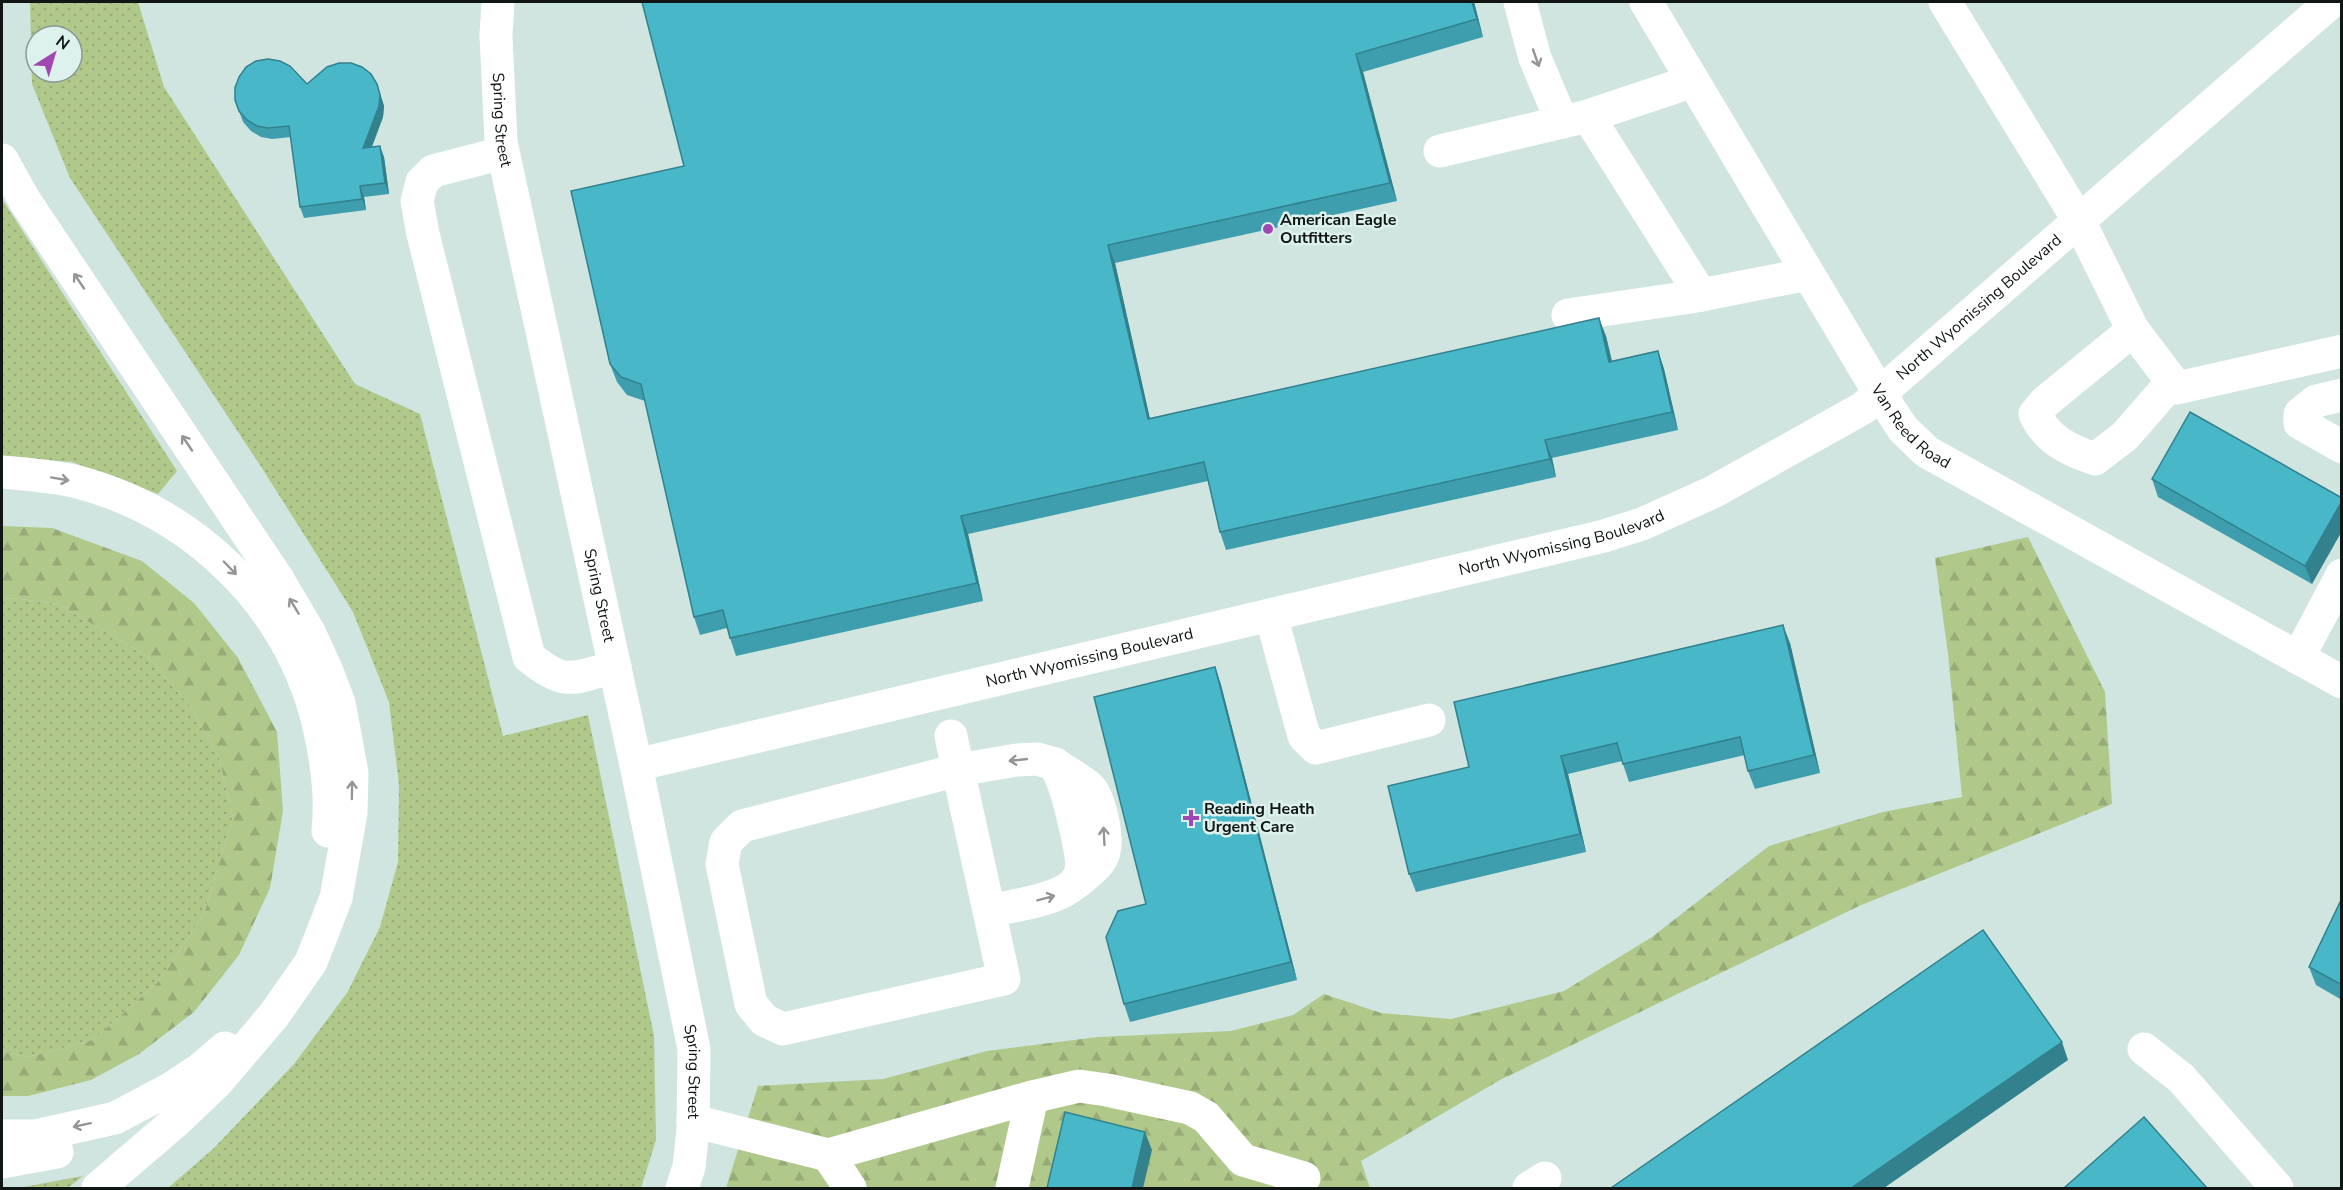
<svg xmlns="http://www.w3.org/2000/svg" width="2343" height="1190" font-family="'Nunito Sans',sans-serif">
  <defs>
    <pattern id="grass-dots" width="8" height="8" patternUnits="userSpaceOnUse" patternTransform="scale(1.5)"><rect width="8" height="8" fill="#b1c88b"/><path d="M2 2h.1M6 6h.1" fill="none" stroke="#97ab77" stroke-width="1.8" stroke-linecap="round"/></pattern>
    <pattern id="forest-firs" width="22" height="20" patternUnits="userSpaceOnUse" patternTransform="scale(1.5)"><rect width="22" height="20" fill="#b1c88b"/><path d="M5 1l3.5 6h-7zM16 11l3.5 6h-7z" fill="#97ab77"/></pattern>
  </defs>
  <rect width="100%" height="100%" fill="#d0e4e0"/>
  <g fill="url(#grass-dots)" fill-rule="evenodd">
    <path d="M 30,2 L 138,2 L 164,87 L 355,384 L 420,414 L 503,736 L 588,715 L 654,1036 L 656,1140 L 641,1188 L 168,1188 L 213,1149 L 294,1064 L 347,993 L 380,927 L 398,862 L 399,785 L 389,702 L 353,612 L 260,465 L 70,178 L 32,84 ZM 36,36 L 72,36 L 72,72 L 36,72 Z"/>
    <path d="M 2,199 L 177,471 L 158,494 L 72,462 L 2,457 Z"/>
    <path d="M 13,598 L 58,604 L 147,656 L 190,706 L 219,758 L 233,817 L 204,914 L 157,983 L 93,1040 L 28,1057 L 2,1051 L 2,599 Z"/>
    <path d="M 83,1176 L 68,1188 L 18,1188 Z"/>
  </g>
  <g fill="url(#forest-firs)">
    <path d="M 2,526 L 52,528 L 142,561 L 194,603 L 238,658 L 277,732 L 283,811 L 270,888 L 239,955 L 194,1012 L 139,1054 L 91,1080 L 28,1096 L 2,1096 L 2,1051 L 28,1057 L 93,1040 L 157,983 L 204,914 L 233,817 L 219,758 L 190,706 L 147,656 L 58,604 L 13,598 L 2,599 Z"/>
    <path d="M 2028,537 L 2105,692 L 2112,804 L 1859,906 L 1500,1080 L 1361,1161 L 1370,1188 L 726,1188 L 758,1086 L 883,1079 L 987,1051 L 1098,1037 L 1231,1031 L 1293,1015 L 1324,994 L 1381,1013 L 1451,1019 L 1564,991 L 1652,937 L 1769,846 L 1883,812 L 1962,797 L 1948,654 L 1935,558 Z"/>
  </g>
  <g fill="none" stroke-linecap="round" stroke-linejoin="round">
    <g stroke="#fff" stroke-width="33">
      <path id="s1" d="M 498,2 L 496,35 L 501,142 L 636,765 L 694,1049 L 693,1129 L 689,1167 L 682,1188"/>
      <path d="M 1520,2 L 1535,58 L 1562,122"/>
      <path id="s2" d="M 1646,2 L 1880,394 L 1903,429 L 1927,452 L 2342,682"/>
      <path d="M 1945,2 L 2079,221 L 2133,330 L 2177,388 L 2342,351"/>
      <path d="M 1588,116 L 1693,81"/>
      <path d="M 1440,151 L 1588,116 L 1701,295"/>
      <path d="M 503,153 L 433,171 L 422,182 L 417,201 L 423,234 L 529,657 C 566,687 572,678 615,667"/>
      <path d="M 1568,315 L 1691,297 L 1808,274"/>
      <path d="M 2133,330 L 2045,402 L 2035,414 C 2047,440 2069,450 2095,459 L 2125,436 L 2172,382"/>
      <path d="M 2342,395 L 2316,401 L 2300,414 L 2300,423 L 2342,447"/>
      <path d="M 1271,615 L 1304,736 L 1316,748 L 1429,720"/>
      <path d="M 2298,658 L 2342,575"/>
      <path d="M 951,736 L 958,770 L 1004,979 L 783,1029 L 764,1020 L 751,1004 L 722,864 L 726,842 L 742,826 L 958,770 L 1017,760 L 1037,759 L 1055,764 C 1067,787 1071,809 1077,834 C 1079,846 1083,858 1081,870 C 1077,900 1013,905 989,911"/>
      <path d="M 1055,764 C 1066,772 1080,779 1090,788 C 1100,799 1108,837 1104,852 C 1101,865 1085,875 1076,883"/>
      <path id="s3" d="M 636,765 L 1604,536 L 1642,524 L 1713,492 L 1863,408 L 2331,2"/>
      <path d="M 2144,1049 L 2181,1078 L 2277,1188"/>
      <path d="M 1032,1097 L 1079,1086 L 1107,1090 L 1190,1108 L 1206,1117 L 1243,1160 L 1304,1178"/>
      <path d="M 693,1121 L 828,1155 L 1032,1097 L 1012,1188"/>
      <path d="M 828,1155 L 850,1188"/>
      <path d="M 1529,1188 L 1545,1178"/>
    </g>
    <g stroke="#fff" stroke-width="33">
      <path d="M 2,160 L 25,201 L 277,578 L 310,634 L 326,669 L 339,703 L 346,740 L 352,773 L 351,813 L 336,898 L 311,962 L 274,1015 L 217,1082 L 175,1122 L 98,1188"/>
      <path d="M 2,472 C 26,474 50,476 74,481 C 192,511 286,601 317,718 C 326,755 332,794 328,831"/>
      <path d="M 2,1136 L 35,1136 L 115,1118 L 170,1089 L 199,1070 L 225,1048"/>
      <path d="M 2,1162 L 57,1152"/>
    </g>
  </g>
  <g fill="#3e9ead">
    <path d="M 642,2 L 1474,2 L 1483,37 L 1363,72 L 1397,201 L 1115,263 L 1150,419 L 1606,336 L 1612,361 L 1658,351 L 1664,369 L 1678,430 L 1552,458 L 1556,477 L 1226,550 L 1220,532 L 1208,481 L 968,534 L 983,601 L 736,656 L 730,638 L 727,628 L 700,635 L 694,617 L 645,401 L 627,395 L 617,382 L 610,364 L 684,166 Z"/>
    <path d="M 307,84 L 377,84 L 384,106 L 383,117 L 372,147 L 384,157 L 389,194 L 364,197 L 366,210 L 304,218 L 300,207 L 291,137 L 272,139 L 261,137 L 251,131 L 243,122 L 235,100 Z"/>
    <path d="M 2152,479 L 2342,498 L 2312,584 L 2158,497 Z"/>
    <path d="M 1790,643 L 1820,773 L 1755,789 L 1748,771 L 1745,755 L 1629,782 L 1622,761 L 1568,774 L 1586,852 L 1416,892 L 1409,874 L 1469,767 Z"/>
    <path d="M 1215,667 L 1221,685 L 1297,980 L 1130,1022 L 1124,1004 L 1146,904 Z"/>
    <path d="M 2342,898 L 2342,1000 L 2316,985 L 2309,967 Z"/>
  </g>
  <g fill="#32818d">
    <path d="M 1472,2 L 1474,2 L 1483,37 L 1477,19 Z"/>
    <path d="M 1356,54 L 1363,72 L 1397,201 L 1390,183 Z"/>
    <path d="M 377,84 L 384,106 L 383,117 L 367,159 L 363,148 Z"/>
    <path d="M 380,146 L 384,157 L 389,194 L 385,183 Z"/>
    <path d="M 360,186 L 364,197 L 366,210 L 362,199 Z"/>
    <path d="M 1108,245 L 1115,263 L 1154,437 L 1148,419 Z"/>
    <path d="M 1599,318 L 1606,336 L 1616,380 L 1609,362 Z"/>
    <path d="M 1658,351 L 1664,369 L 1678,430 L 1672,412 Z"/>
    <path d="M 1545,440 L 1552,458 L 1556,477 L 1550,459 Z"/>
    <path d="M 2342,501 L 2342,531 L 2312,584 L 2305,566 Z"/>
    <path d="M 961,516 L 968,534 L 983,601 L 977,583 Z"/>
    <path d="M 1783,625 L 1790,643 L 1820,773 L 1814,755 Z"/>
    <path d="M 1215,667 L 1221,685 L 1297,980 L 1291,962 Z"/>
    <path d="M 1561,756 L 1568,774 L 1586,852 L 1580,834 Z"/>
    <path d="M 2062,1042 L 2068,1060 L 1884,1188 L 1851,1188 Z"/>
    <path d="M 1145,1132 L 1152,1150 L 1143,1188 L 1132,1188 Z"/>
  </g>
  <g fill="#48b8c9" stroke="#32818d" stroke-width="1.5">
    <path d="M 642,2 L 1472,2 L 1477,19 L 1356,54 L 1390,183 L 1108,245 L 1148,419 L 1599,318 L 1609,362 L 1658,351 L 1672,412 L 1545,440 L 1550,459 L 1220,532 L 1204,462 L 961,516 L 977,583 L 730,638 L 723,610 L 694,617 L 641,384 L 621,377 L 610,364 L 571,191 L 684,166 Z"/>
    <path d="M 268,59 L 280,61 L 290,66 L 307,84 L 327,67 L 339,63 L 351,63 L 362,67 L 371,74 L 377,84 L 380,95 L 379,106 L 363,148 L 380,146 L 385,183 L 360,186 L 362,199 L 300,207 L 289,126 L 268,128 L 257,126 L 247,120 L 239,111 L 235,100 L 235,88 L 239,77 L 246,67 L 256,61 Z"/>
    <path d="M 2190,412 L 2342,498 L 2342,501 L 2305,566 L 2152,479 Z"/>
    <path d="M 1783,625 L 1814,755 L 1748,771 L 1740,737 L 1623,764 L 1617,743 L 1561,756 L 1580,834 L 1409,874 L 1388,786 L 1469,767 L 1454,702 Z"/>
    <path d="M 1215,667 L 1291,962 L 1124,1004 L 1106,937 L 1118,911 L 1146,904 L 1094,697 Z"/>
    <path d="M 2342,898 L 2342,985 L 2309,967 Z"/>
    <path d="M 1983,930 L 2062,1042 L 1851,1188 L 1611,1188 Z"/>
    <path d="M 1065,1112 L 1145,1132 L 1132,1188 L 1047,1188 Z"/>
    <path d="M 2144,1117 L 2207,1188 L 2064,1188 Z"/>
  </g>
  <defs><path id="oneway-shaft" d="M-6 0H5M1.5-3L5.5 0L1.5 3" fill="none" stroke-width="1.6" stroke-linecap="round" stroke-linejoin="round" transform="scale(1.5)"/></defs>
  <g stroke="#939695">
    <use href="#oneway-shaft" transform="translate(1536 58) rotate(71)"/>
    <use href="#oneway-shaft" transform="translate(79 281) rotate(-124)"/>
    <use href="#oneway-shaft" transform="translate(187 443) rotate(-124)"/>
    <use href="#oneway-shaft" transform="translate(60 479) rotate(10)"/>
    <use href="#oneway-shaft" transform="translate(230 568) rotate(46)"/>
    <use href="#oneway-shaft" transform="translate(294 606) rotate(-121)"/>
    <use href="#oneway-shaft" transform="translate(1018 760) rotate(174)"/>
    <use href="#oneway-shaft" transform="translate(352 790) rotate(-89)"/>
    <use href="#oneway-shaft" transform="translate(1104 836) rotate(-93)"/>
    <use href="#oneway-shaft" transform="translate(1046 898) rotate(-15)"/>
    <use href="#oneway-shaft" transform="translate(82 1125) rotate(168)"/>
  </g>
  <g fill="#a147b2" stroke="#ddf1ed" stroke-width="2">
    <circle cx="1268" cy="229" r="6"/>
    <path d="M1188 809h6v6h6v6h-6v6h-6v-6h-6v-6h6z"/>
  </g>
  <g text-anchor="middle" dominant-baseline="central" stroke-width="5" stroke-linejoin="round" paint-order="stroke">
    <g font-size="16" fill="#0f1614" stroke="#ddf1ed">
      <text stroke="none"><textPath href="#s1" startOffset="118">Spring Street</textPath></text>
      <text stroke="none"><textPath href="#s3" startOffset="1438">North Wyomissing Boulevard</textPath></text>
      <text stroke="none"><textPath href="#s2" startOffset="502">Van Reed Road</textPath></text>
      <text stroke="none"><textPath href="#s3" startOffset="952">North Wyomissing Boulevard</textPath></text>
      <text stroke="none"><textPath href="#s1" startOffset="604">Spring Street</textPath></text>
      <text stroke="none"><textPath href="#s3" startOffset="466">North Wyomissing Boulevard</textPath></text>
      <text stroke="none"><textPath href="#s1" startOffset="1090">Spring Street</textPath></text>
    </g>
    <g font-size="16" font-weight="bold" fill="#0f1614" stroke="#ddf1ed" text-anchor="start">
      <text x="1280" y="220">American Eagle<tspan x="1280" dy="18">Outfitters</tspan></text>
      <text x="1204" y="809">Reading Heath<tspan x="1204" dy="18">Urgent Care</tspan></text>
    </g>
  </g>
  <rect width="2343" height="1190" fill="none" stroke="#0f1614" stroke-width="6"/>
  <g transform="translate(54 54) rotate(37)"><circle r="28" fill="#ddf1ed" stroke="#8b9996" stroke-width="1.5"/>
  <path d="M0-4.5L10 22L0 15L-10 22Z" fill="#a147b2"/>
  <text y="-9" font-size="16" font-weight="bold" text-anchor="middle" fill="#0f1614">N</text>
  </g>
</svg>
